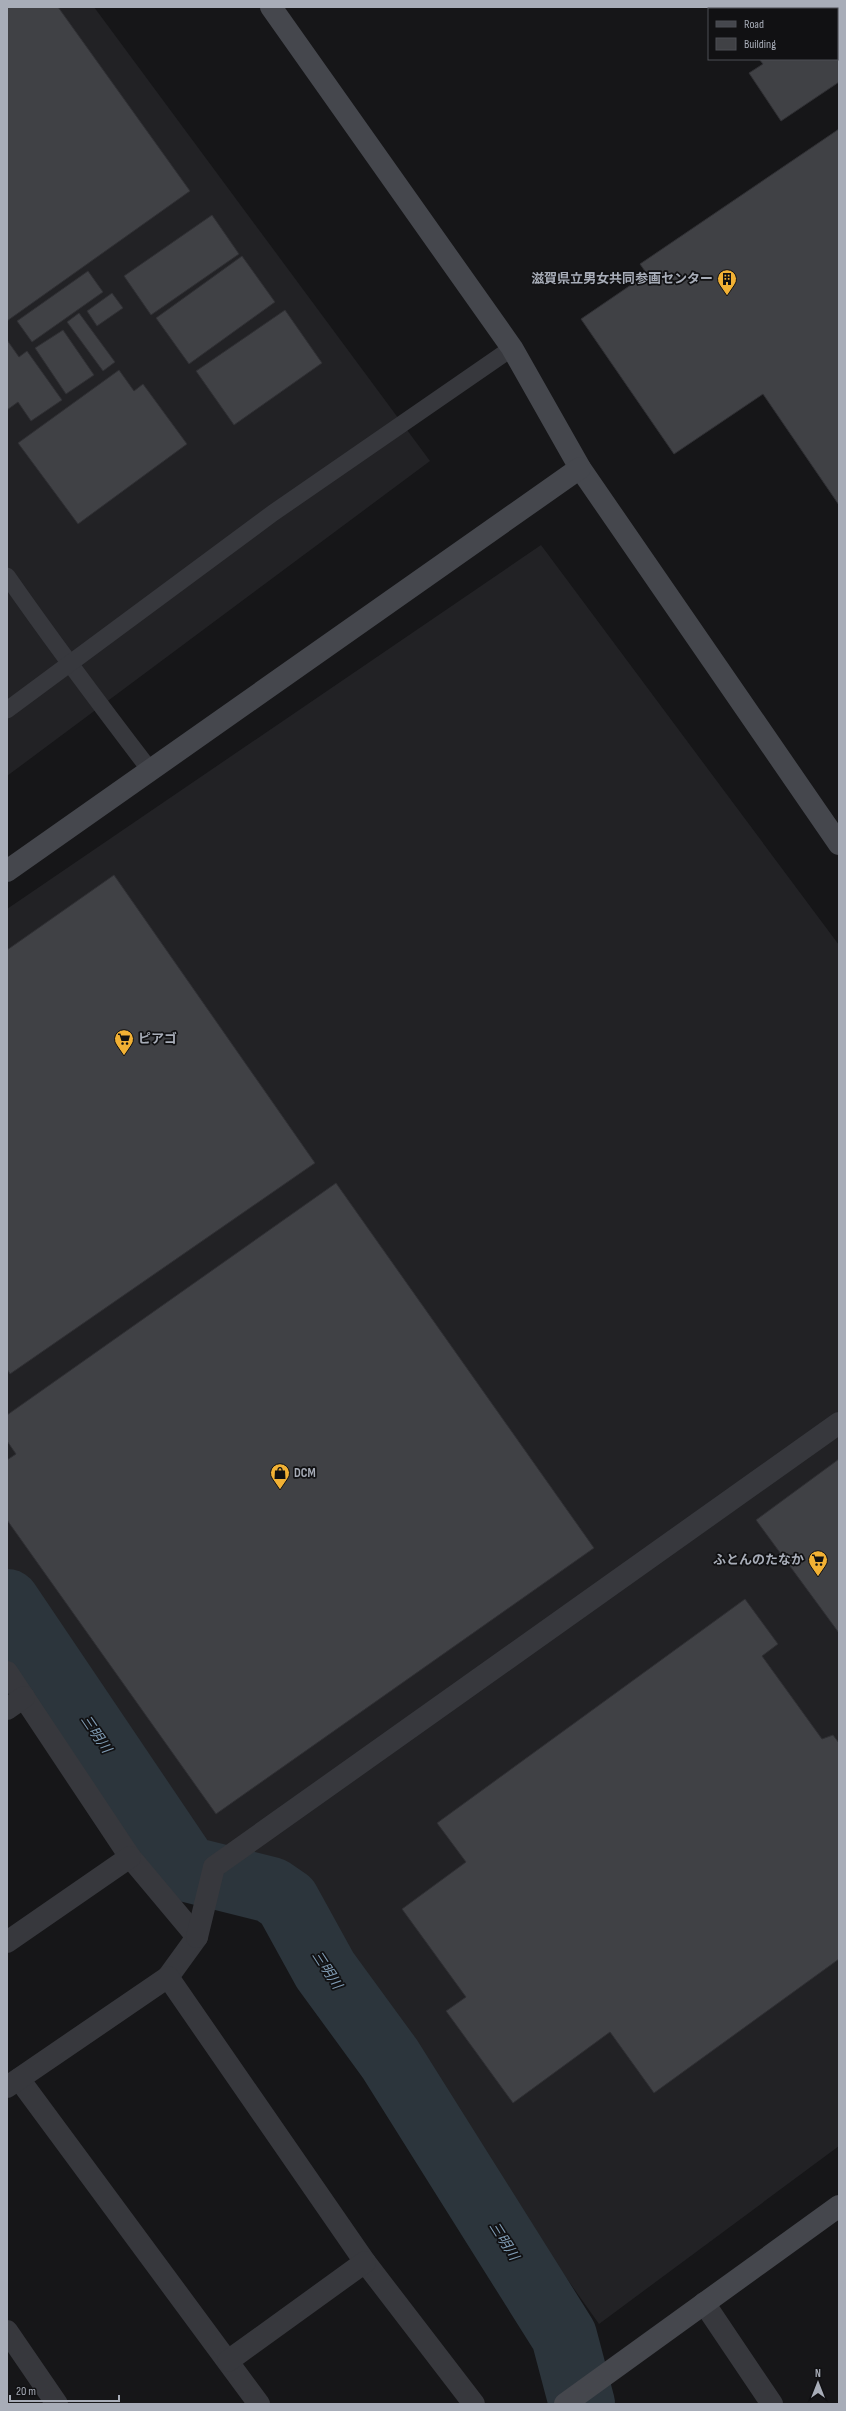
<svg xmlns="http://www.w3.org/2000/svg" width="846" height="2411" font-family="'Sofia Sans Condensed','Noto Sans JP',sans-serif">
  <rect width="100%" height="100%" fill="#161618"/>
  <g fill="#222225">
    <path d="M 7,7 L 94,7 L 430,461 L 7,776 Z"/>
    <path d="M 541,545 L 839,945 L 839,2146 L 599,2324 L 277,1870 L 182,1838 L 7,1582 L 7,909 Z"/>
  </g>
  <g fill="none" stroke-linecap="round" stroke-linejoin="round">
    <path stroke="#2c353c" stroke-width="66" d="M 7,1602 L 187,1869 L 271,1890 L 287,1901 L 325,1970 L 390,2059 L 564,2336 L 582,2404"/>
  </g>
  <g fill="#404145" stroke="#303034">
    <path d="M 7,7 L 58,7 L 190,191 L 7,321 Z"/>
    <path d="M 772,7 L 839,7 L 839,82 L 781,121 L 749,73 L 763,64 L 759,59 L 837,59 L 837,9 L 769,9 Z"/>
    <path d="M 839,129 L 839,505 L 763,394 L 674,454 L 581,319 L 647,274 L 640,264 Z"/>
    <path d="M 212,215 L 239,254 L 151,315 L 124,276 Z"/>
    <path d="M 242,256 L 275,302 L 189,364 L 156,318 Z"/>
    <path d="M 88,271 L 103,292 L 32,342 L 17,321 Z"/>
    <path d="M 112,293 L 123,308 L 97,326 L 87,311 Z"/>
    <path d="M 285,310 L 322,363 L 234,425 L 196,371 Z"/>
    <path d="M 79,313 L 115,362 L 103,371 L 67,322 Z"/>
    <path d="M 63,330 L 94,375 L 66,394 L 35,348 Z"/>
    <path d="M 7,340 L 19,357 L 27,351 L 62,400 L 31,421 L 18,402 L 7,410 Z"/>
    <path d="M 119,370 L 134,391 L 143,384 L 187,444 L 78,524 L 18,443 Z"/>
    <path d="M 114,875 L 315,1163 L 10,1374 L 7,1369 L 7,950 Z"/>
    <path d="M 336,1183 L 594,1548 L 216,1814 L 7,1520 L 7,1460 L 16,1454 L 7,1441 L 7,1415 Z"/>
    <path d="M 839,1459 L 839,1633 L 756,1520 Z"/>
    <path d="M 745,1599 L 778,1644 L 762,1656 L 822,1739 L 833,1735 L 839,1743 L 839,1959 L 654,2093 L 610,2032 L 513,2103 L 446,2011 L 466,1997 L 402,1909 L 466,1862 L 437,1823 Z"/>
  </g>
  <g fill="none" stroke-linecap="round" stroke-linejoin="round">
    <g stroke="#37383d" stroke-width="17">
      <path d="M 7,576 C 53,642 101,706 150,770"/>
      <path d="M 7,710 L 273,513 L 512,348"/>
    </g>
    <g stroke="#37383d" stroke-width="22">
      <path d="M 7,1672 L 130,1857 L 197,1937 L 168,1977"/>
      <path d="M 7,1709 L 24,1697"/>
      <path d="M 197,1937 L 214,1867 L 839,1423"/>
      <path d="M 7,1942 L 130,1857"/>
      <path d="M 19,2079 L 259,2404"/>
      <path d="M 7,2087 L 168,1977 L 365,2262 L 474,2404"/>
      <path d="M 704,2303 L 772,2404"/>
      <path d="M 7,2331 L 57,2404"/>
      <path d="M 228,2361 L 365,2262"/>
    </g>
    <g stroke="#45474d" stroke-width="22">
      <path d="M 271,7 L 512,348 L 580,468 L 839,844"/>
      <path d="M 7,871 L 580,468"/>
      <path d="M 565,2404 L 839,2206"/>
    </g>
  </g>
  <defs>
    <g id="building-pin" transform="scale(1)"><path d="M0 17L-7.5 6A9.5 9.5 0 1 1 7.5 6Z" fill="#f2b134" stroke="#111113"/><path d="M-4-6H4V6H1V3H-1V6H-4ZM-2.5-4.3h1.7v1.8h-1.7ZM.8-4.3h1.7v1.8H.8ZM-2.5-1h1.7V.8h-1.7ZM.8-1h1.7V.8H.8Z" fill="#111"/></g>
    <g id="supermarket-pin" transform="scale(1)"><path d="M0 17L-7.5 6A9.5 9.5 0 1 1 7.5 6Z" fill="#f2b134" stroke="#111113"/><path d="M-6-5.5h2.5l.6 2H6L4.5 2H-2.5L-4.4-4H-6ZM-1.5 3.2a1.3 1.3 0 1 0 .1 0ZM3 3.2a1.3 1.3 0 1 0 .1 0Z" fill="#111"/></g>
    <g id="shop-pin" transform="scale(1)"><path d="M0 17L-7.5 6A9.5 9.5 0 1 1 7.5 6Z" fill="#f2b134" stroke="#111113"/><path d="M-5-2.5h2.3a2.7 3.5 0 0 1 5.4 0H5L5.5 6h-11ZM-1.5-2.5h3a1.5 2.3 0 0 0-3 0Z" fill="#111"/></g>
  </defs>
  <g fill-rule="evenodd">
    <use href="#building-pin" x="727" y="279"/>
    <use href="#supermarket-pin" x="124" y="1039"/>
    <use href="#shop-pin" x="280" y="1473"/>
    <use href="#supermarket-pin" x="818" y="1560"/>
  </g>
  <g text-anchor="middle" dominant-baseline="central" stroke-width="3.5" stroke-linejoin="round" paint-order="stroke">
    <g font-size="13" font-weight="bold" fill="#a8adb8" stroke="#111113" text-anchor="end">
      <text x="713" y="279">滋賀県立男女共同参画センター</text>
      <text x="138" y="1039" text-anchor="start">ピアゴ</text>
      <text x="294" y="1473" text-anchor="start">DCM</text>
      <text x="804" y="1560">ふとんのたなか</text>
    </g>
    <g font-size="14" font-style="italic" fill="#7f9bb3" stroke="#111113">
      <text transform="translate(96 1734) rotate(56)">三明川</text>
      <text transform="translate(327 1970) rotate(57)">三明川</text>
      <text transform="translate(504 2241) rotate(58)">三明川</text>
    </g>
  </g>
  <rect width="846" height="2411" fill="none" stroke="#a8adb8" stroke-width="16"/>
  <rect x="708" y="8" width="130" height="52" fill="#111113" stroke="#4d4f55"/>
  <rect x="716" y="21" width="20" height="6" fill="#45474d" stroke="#4d4f55"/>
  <text x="744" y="28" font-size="12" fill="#a8adb8">Road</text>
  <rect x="716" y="38" width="20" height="12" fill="#404145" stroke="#4d4f55"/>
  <text x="744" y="48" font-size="12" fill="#a8adb8">Building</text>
  <g transform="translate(818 2383)" stroke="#111113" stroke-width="3" paint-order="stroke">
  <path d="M0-3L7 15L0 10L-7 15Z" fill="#a8adb8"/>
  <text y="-6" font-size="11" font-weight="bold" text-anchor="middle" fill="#a8adb8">N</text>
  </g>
  <path d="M10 2395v6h109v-6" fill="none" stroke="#a8adb8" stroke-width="2"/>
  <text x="16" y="2395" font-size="12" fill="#a8adb8" stroke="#111113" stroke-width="3" paint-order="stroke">20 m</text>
</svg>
